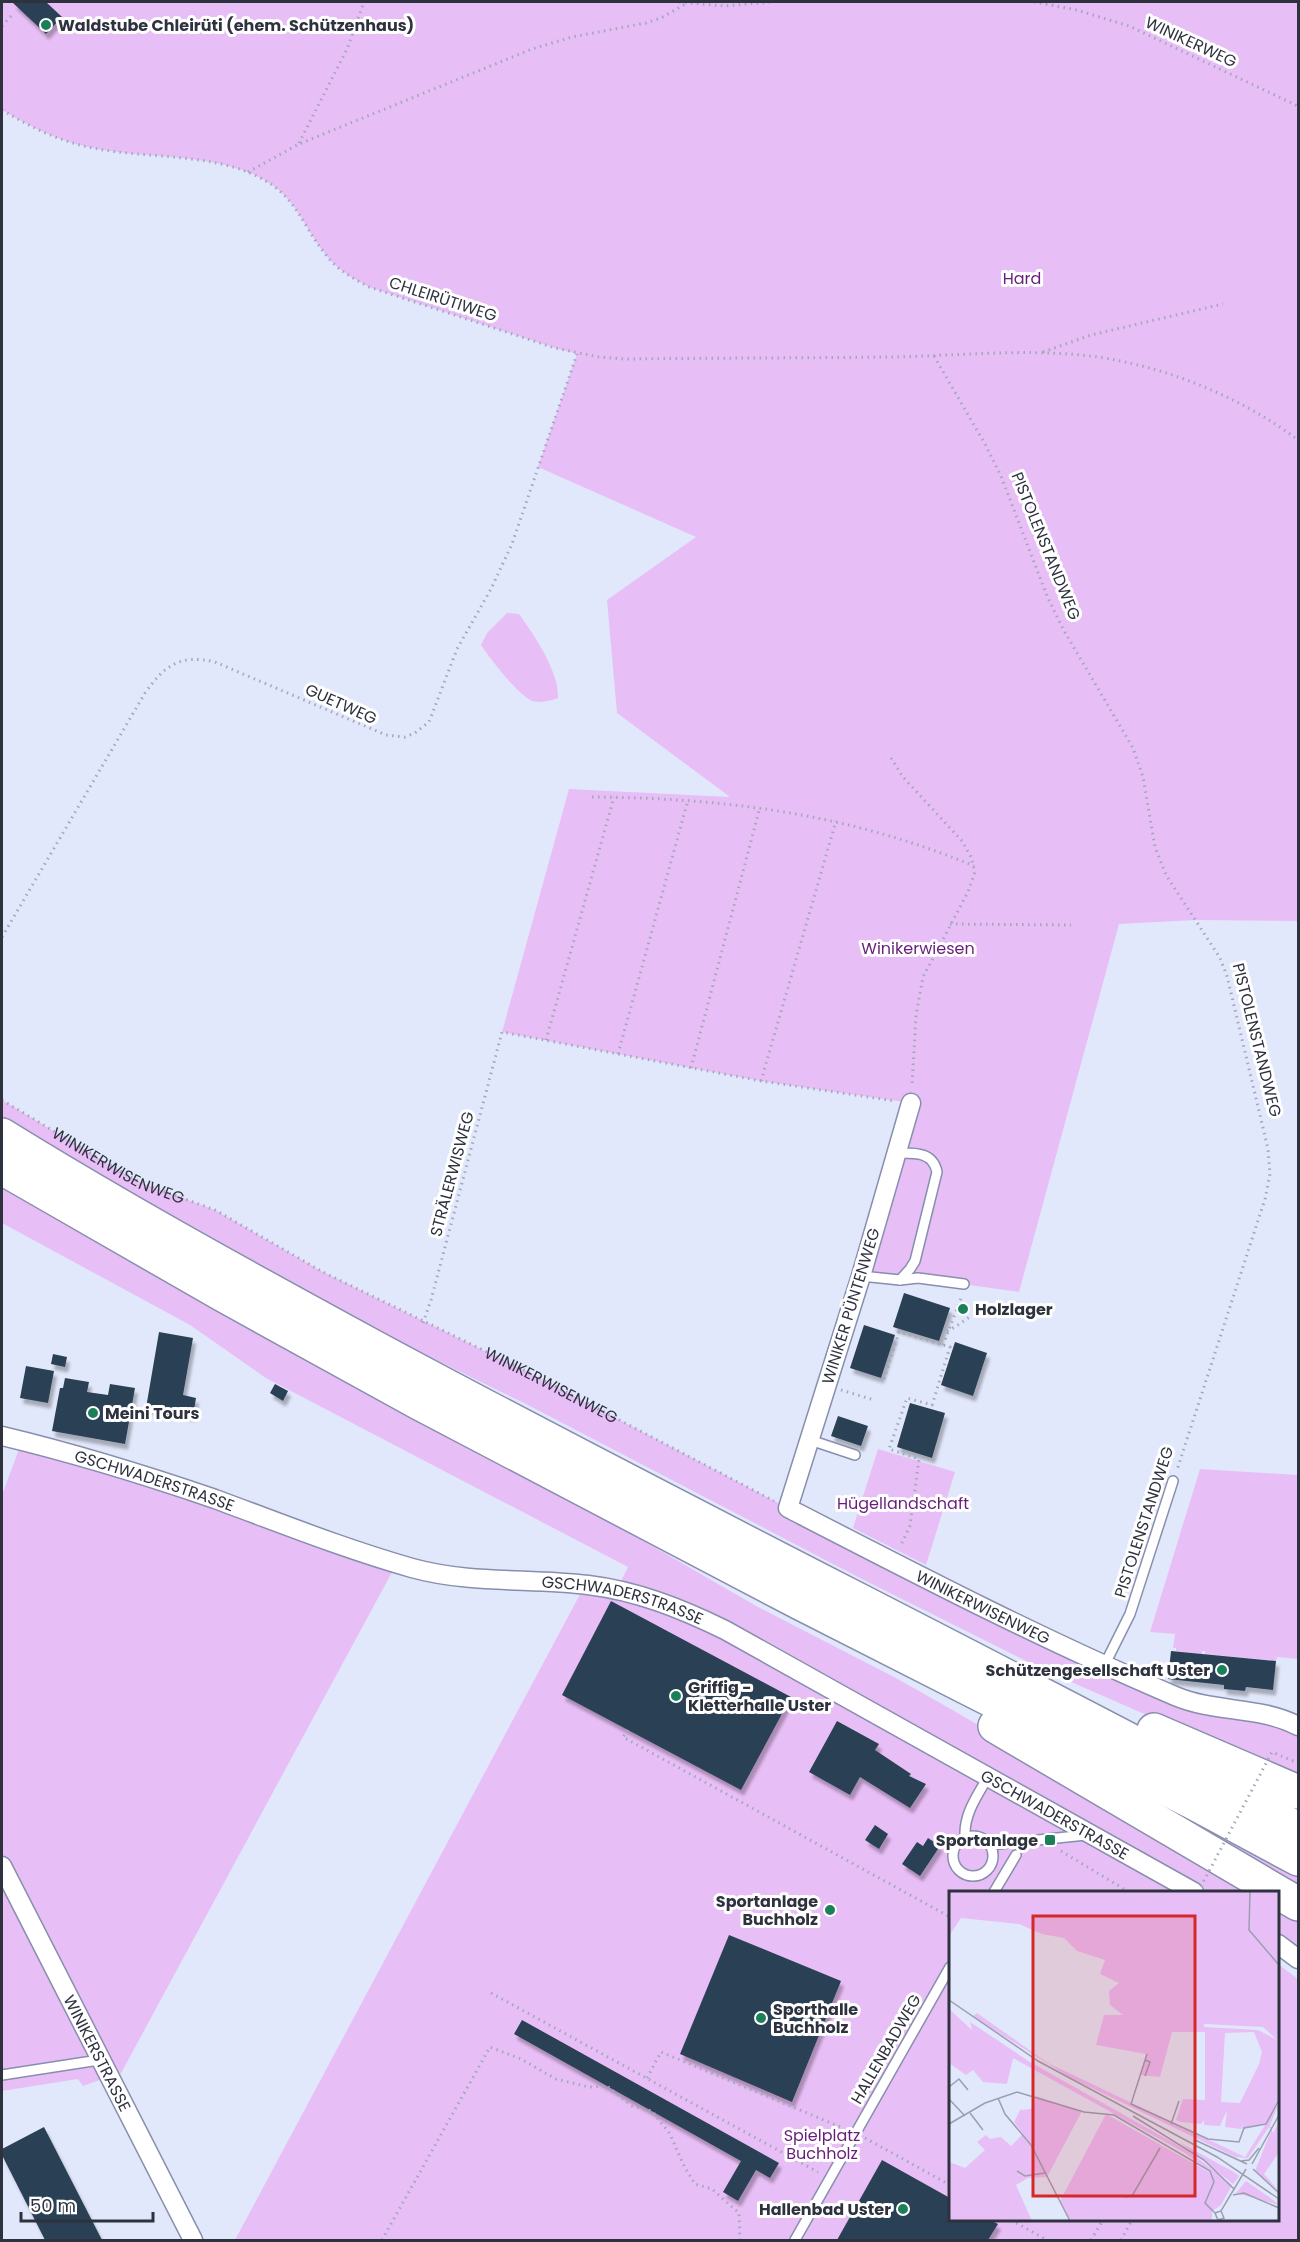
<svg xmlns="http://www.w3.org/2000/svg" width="1300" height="2242" font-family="Poppins,sans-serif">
  <defs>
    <filter id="shadow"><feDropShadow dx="3" dy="5.5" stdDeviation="1.5" flood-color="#0004"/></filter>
  </defs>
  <rect width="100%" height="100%" fill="#e2e8fb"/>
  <g fill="#e8bef6">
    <path d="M 2,2 L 1298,2 L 1298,921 L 1196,920 L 1119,924 L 1019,1292 L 918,1278 L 861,1276 L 911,1103 L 761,1081 L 502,1032 L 569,789 L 730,797 L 617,713 L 607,600 L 696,537 L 538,467 L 577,354 L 555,348 L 369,287 C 353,278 337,270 326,255 C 298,220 297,193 250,173 C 205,154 146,158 98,149 C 63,143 32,128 2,110 Z"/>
    <path d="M 507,613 L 519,614 C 535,636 559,672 558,698 C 550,701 538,704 530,700 C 515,691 491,660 481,645 L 487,633 Z"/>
    <path d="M 2,1100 L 125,1174 L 144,1184 L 215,1210 L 323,1272 L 522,1369 L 788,1508 L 1177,1697 L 1298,1726 L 1298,1781 L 1046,1671 L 860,1578 L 526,1404 L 308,1297 L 126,1193 L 2,1118 Z"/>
    <path d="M 2,1183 L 581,1505 L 758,1607 L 896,1678 L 956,1712 L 1263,1892 L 1210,1892 L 729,1623 L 682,1600 L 621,1581 L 628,1567 L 266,1378 L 190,1325 L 2,1223 Z"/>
    <path d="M 22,1441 L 397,1563 L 113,2088 L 108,2077 L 83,2086 L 78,2079 L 2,2091 L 2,1495 Z"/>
    <path d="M 878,1449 L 955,1472 L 926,1565 L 853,1528 Z"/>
    <path d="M 1200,1469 L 1298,1475 L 1298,1659 L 1277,1657 L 1276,1661 L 1205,1654 L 1205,1651 L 1202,1651 L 1202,1654 L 1176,1651 L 1176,1648 L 1173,1648 L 1175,1634 L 1150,1632 Z"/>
    <path d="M 585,1585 L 684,1618 L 1180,1892 L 950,1892 L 950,2220 L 1278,2220 L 1278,1964 L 1298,1979 L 1298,2240 L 235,2240 Z"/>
    <path d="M 1171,1812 L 1298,1876 L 1298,1894 Z"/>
    <path d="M 1278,1902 L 1298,1916 L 1298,1950 L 1278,1936 Z"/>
  </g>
  <g fill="#2c4055" filter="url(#shadow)">
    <path d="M 15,2 L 46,2 L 62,17 L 46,34 L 13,3 Z"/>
    <path d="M 904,1293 L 950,1308 L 939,1341 L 893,1327 Z"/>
    <path d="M 864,1325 L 895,1335 L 881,1378 L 850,1368 Z"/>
    <path d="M 159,1332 L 193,1338 L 183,1395 L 196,1398 L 193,1416 L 146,1408 Z"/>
    <path d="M 955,1342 L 987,1353 L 973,1396 L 941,1385 Z"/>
    <path d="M 53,1354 L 67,1357 L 65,1367 L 51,1364 Z"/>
    <path d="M 26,1366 L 54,1371 L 48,1403 L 20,1398 Z"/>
    <path d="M 65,1378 L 89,1382 L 87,1392 L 108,1395 L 110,1384 L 135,1388 L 125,1444 L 52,1431 L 60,1388 L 63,1388 Z"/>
    <path d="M 275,1384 L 288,1391 L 283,1401 L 270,1393 Z"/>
    <path d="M 910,1403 L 945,1413 L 932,1458 L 897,1447 Z"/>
    <path d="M 838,1416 L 868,1426 L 861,1446 L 831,1436 Z"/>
    <path d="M 611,1601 L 791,1697 L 741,1790 L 562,1695 Z"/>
    <path d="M 1171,1651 L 1276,1661 L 1273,1690 L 1246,1687 L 1245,1691 L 1224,1689 L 1224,1685 L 1168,1679 Z"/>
    <path d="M 837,1721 L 879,1744 L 875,1750 L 911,1774 L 909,1776 L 926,1784 L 910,1808 L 860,1777 L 850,1795 L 809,1772 Z"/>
    <path d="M 875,1825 L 888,1834 L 879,1849 L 865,1840 Z"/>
    <path d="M 928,1838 L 940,1846 L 920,1876 L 902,1864 L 917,1842 L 923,1846 Z"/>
    <path d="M 729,1935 L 841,1981 L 792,2102 L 680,2054 Z"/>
    <path d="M 522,2020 L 779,2163 L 770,2178 L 756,2170 L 738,2201 L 723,2192 L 741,2161 L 514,2034 Z"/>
    <path d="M 44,2127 L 102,2240 L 45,2240 L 2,2155 L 2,2149 Z"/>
    <path d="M 882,2160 L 950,2198 L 950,2220 L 990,2220 L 998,2224 L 988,2240 L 837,2240 Z"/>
  </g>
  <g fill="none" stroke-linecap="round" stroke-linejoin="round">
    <g stroke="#878fad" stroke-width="12">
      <g id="service">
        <path d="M 896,1153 C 913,1153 933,1151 937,1172 L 915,1261 L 910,1269 L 900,1280"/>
        <path d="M 861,1276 L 900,1280 L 918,1278 L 964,1284"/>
        <path d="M 810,1440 L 855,1455"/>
        <path d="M 1105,1664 L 1130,1614 L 1173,1481"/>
        <circle cx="973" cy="1856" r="20"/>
        <path d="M 965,1836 C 964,1814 977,1796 988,1777"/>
        <path d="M 990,1845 L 1086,1835"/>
        <path d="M 994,1892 L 1016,1855"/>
        <path d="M 2,2075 L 99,2060"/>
        <path d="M 795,2240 L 950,1967"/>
      </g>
    </g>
    <g stroke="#878fad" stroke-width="21">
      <g id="minor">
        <path id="s2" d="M 911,1103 L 861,1276 L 788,1508 C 916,1574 1043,1640 1175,1696 C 1215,1713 1260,1706 1298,1726"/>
        <path id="s3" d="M 2,1436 C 73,1453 145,1475 215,1499 C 280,1523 345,1549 412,1568 C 470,1584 529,1578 588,1585 C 637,1591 680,1608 725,1630 L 1194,1892"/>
        <path id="s4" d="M 2,1866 L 193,2240"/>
        <path d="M 1278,1944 L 1298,1959"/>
      </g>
    </g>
    <g stroke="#878fad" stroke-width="36">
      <g id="motorway">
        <path d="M 2,1135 C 123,1210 249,1279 374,1347 C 680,1512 992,1665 1298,1829"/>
        <path d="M 2,1168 L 223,1295 L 419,1403 L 800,1603 L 1192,1802 L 1298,1859"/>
        <path d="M 995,1726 L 1298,1904"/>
        <path d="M 1154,1730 L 1298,1792"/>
      </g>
    </g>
    <g stroke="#a2a8b8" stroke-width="3" stroke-dasharray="1.5 4.5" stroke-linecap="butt">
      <path d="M 679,2 L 724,6 L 773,2"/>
      <path d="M 1034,2 L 1077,10 L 1129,26 L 1298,106"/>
      <path d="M 2,26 L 12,15"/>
      <path d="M 2,110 C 32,128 63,143 98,149 C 146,158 205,154 250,173 C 297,193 298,220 326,255 C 337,270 353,278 369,287 L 555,348 L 599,357 L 624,359 C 713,358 802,358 891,357 C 954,356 1018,349 1081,355 C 1155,362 1239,395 1298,440"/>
      <path d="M 299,143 L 347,49 L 364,2"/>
      <path d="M 248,172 L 299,144 L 532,49 L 572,37 L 646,23 L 661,18 L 687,3"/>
      <path d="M 1043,352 L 1091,335 L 1223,304"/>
      <path d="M 934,356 L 985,444 L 1001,476 L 1047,596 L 1063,629 L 1133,748 L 1143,777 L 1155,847 L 1166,875 L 1220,958 L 1227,976 L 1268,1149 L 1270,1174 L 1265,1199 L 1177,1470"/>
      <path d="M 891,758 L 903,777 L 962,841 L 971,857 L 975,872 L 968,892 L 923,977 L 916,1015 L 912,1086"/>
      <path d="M 592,797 C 725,798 850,814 974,866"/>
      <path d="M 950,924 L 1071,925"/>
      <path d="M 2,937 L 145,693 C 165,665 180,654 215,662 L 386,735 L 405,737 L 415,733 L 429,722 L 457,649 L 491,589 L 512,544 L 577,354"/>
      <path d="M 546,1040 L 614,797"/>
      <path d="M 618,1054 L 688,800"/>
      <path d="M 691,1068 L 760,807"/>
      <path d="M 761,1081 L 836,821"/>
      <path id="s1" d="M 2,1100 L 125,1174 L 144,1184 L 215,1210 L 323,1272 L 522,1369 L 774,1501"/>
      <path d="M 423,1323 L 431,1300 L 502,1032 L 761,1081 L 895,1101"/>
      <path d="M 947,1331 L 955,1327 L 971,1316"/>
      <path d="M 943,1345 L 962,1296"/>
      <path d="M 884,1379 L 899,1332 L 950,1347 L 932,1405 L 907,1398 L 889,1449 L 919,1459 L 910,1526 L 900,1547"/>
      <path d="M 841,1390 L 874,1400"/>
      <path d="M 628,1730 L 623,1737 L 950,1917"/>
      <path d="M 1061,1851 L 1129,1892"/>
      <path d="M 491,1993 L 818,2172"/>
      <path d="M 647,2078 L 661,2052 L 843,2128"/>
      <path d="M 865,2138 L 950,2185"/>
      <path d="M 1011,2220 L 1047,2240"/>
      <path d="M 382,2240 L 490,2047 L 521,2059 L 556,2079 L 589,2087 L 607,2086 L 632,2106 L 652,2111 L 670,2134 L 684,2166 L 695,2184 L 712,2189 L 739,2213 L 740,2240"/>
      <path d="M 1091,2240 L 1103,2220"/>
      <path d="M 1121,2240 L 1132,2220"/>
    </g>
    <use href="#service" stroke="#fff" stroke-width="9"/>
    <use href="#minor" stroke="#fff" stroke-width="18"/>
    <use href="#motorway" stroke="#fff" stroke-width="33"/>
    <path stroke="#a2a8b8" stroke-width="3" stroke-dasharray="1.5 4.5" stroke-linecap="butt" d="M 1198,1892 L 1272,1752 L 1298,1763"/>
  </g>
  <g fill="#1b805a" stroke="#fff" stroke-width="2">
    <circle cx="46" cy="25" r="6"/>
    <circle cx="963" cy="1309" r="6"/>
    <circle cx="93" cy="1413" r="6"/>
    <circle cx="1222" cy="1670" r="6"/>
    <circle cx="676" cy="1696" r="6"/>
    <rect x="1044" y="1834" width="12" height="12" rx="3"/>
    <circle cx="830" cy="1910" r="6"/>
    <circle cx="761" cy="2018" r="6"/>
    <circle cx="903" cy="2209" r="6"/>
  </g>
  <g text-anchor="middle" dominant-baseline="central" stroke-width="6" stroke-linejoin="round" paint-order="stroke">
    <g font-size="16" font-weight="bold" fill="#2e323e" stroke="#fff" text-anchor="start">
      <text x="58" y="25">Waldstube Chleirüti (ehem. Schützenhaus)</text>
      <text x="975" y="1309">Holzlager</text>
      <text x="105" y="1413">Meini Tours</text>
      <text x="1210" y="1670" text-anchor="end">Schützengesellschaft Uster</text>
      <text x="688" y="1687">Griffig -<tspan x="688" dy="18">Kletterhalle Uster</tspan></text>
      <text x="1038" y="1840" text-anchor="end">Sportanlage</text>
      <text x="818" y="1901" text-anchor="end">Sportanlage<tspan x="818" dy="18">Buchholz</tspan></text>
      <text x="773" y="2009">Sporthalle<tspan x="773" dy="18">Buchholz</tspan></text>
      <text x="891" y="2209" text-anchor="end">Hallenbad Uster</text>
    </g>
    <g font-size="16" fill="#2e323e" stroke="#fff">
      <text transform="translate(1191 42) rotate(25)">WINIKERWEG</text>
      <text transform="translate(443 299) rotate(18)">CHLEIRÜTIWEG</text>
      <text transform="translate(1046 546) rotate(68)">PISTOLENSTANDWEG</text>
      <text transform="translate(341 704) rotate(24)">GUETWEG</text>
      <text transform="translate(1257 1040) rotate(76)">PISTOLENSTANDWEG</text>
      <text stroke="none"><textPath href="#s1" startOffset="134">WINIKERWISENWEG</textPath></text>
      <text transform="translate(452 1174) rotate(-75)">STRÄLERWISWEG</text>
      <text transform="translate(851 1306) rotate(-73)">WINIKER PÜNTENWEG</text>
      <text stroke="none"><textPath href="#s1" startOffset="620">WINIKERWISENWEG</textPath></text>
      <text stroke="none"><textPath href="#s3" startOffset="159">GSCHWADERSTRASSE</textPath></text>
      <text transform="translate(1144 1522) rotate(-72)">PISTOLENSTANDWEG</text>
      <text stroke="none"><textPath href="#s3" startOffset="645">GSCHWADERSTRASSE</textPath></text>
      <text stroke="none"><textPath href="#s2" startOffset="642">WINIKERWISENWEG</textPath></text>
      <text stroke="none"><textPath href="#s3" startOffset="1131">GSCHWADERSTRASSE</textPath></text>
      <text transform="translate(886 2049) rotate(-60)">HALLENBADWEG</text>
      <text stroke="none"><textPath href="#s4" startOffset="210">WINIKERSTRASSE</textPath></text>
    </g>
    <g font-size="16" fill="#671d7b" stroke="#fff">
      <text x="1022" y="278">Hard</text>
      <text x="918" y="948">Winikerwiesen</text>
      <text x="903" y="1503">Hügellandschaft</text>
      <text x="822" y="2135">Spielplatz<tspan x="822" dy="18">Buchholz</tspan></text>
    </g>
  </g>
  <g transform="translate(949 1891)">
    <rect width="330" height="330" fill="#e2e8fb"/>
    <path d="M 0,0 L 330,0 L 330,209 L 318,232 L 293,238 L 294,231 L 292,238 L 276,236 L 278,219 L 271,235 L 255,234 L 255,229 L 252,233 L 231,231 L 227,229 L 234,208 L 256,209 L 256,141 L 223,141 L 211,186 L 191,184 L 197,163 L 147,154 L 155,124 L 174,124 L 161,114 L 160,100 L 170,92 L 151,83 L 156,69 L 128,60 L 115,47 L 93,43 L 70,33 L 12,27 L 0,45 ZM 255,133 L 314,136 L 328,149 L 309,139 L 255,136 ZM 305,141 L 313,161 L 310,173 L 291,212 L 272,211 L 276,142 ZM 0,118 L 23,139 L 21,131 L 81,171 L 241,261 L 283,294 L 272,314 L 263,320 L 263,330 L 121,330 L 111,310 L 157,223 L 265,284 L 236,262 L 64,167 L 58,193 L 34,191 L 24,179 L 17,184 L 0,172 ZM 28,122 L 99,172 L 296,266 L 330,212 L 321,234 L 324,242 L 330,231 L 330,261 L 315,283 L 330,300 L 306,280 L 322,240 L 320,236 L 299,267 L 286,266 L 122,187 L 34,132 L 24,125 ZM 87,205 L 133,220 L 98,286 L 79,287 L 67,294 L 83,330 L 0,330 L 0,271 L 16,277 L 36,259 L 28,251 L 37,244 L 41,248 L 52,246 L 62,255 L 74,243 L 65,231 L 71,219 L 82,218 ZM 230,251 L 283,280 L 290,285 L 288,288 L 284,293 ZM 297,290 L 323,308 L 330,314 L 287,302 Z" fill="#e8bef6" fill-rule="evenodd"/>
    <path fill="none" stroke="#9a9faf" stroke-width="1.5" d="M 301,0 L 300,39 L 330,74M 0,109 L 89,170 L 268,266 L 330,308M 198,163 L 182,213 L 259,248 L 290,251 L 295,237 L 317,233 L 330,209M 196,169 L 201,171 L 196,185M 0,196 L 10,188 L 19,199M 49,207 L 56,223 L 82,254 L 121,330M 0,208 L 16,225M 21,222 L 34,239M 184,225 L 255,269 L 285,298M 0,233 L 36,212 L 68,201 L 135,221 L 165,224 L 261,280 L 265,291 L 256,312 L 266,322M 222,233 L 230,210M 246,249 L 298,273M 292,270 L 300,269 L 310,257M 303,273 L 330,224M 304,278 L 330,302M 68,280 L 76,285 L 96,282M 284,304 L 295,302 L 330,317M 175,306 L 183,305 L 211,257M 272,320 L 275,327 L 269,329 L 266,322 L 272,320 L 297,278"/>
    <path fill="#d62828" fill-opacity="0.15" stroke="#d62828" stroke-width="3" d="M 84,25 L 246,25 L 246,305 L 84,305 Z"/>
    <rect width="330" height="330" fill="none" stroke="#2e323e" stroke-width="3"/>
  </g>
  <rect width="1300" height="2242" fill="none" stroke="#2e323e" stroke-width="6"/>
  <path d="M21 2212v9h132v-9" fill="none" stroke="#2e323e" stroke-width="3"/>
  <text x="30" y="2212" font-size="18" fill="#2e323e" stroke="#ffffff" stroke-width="4.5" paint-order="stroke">50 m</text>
</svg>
